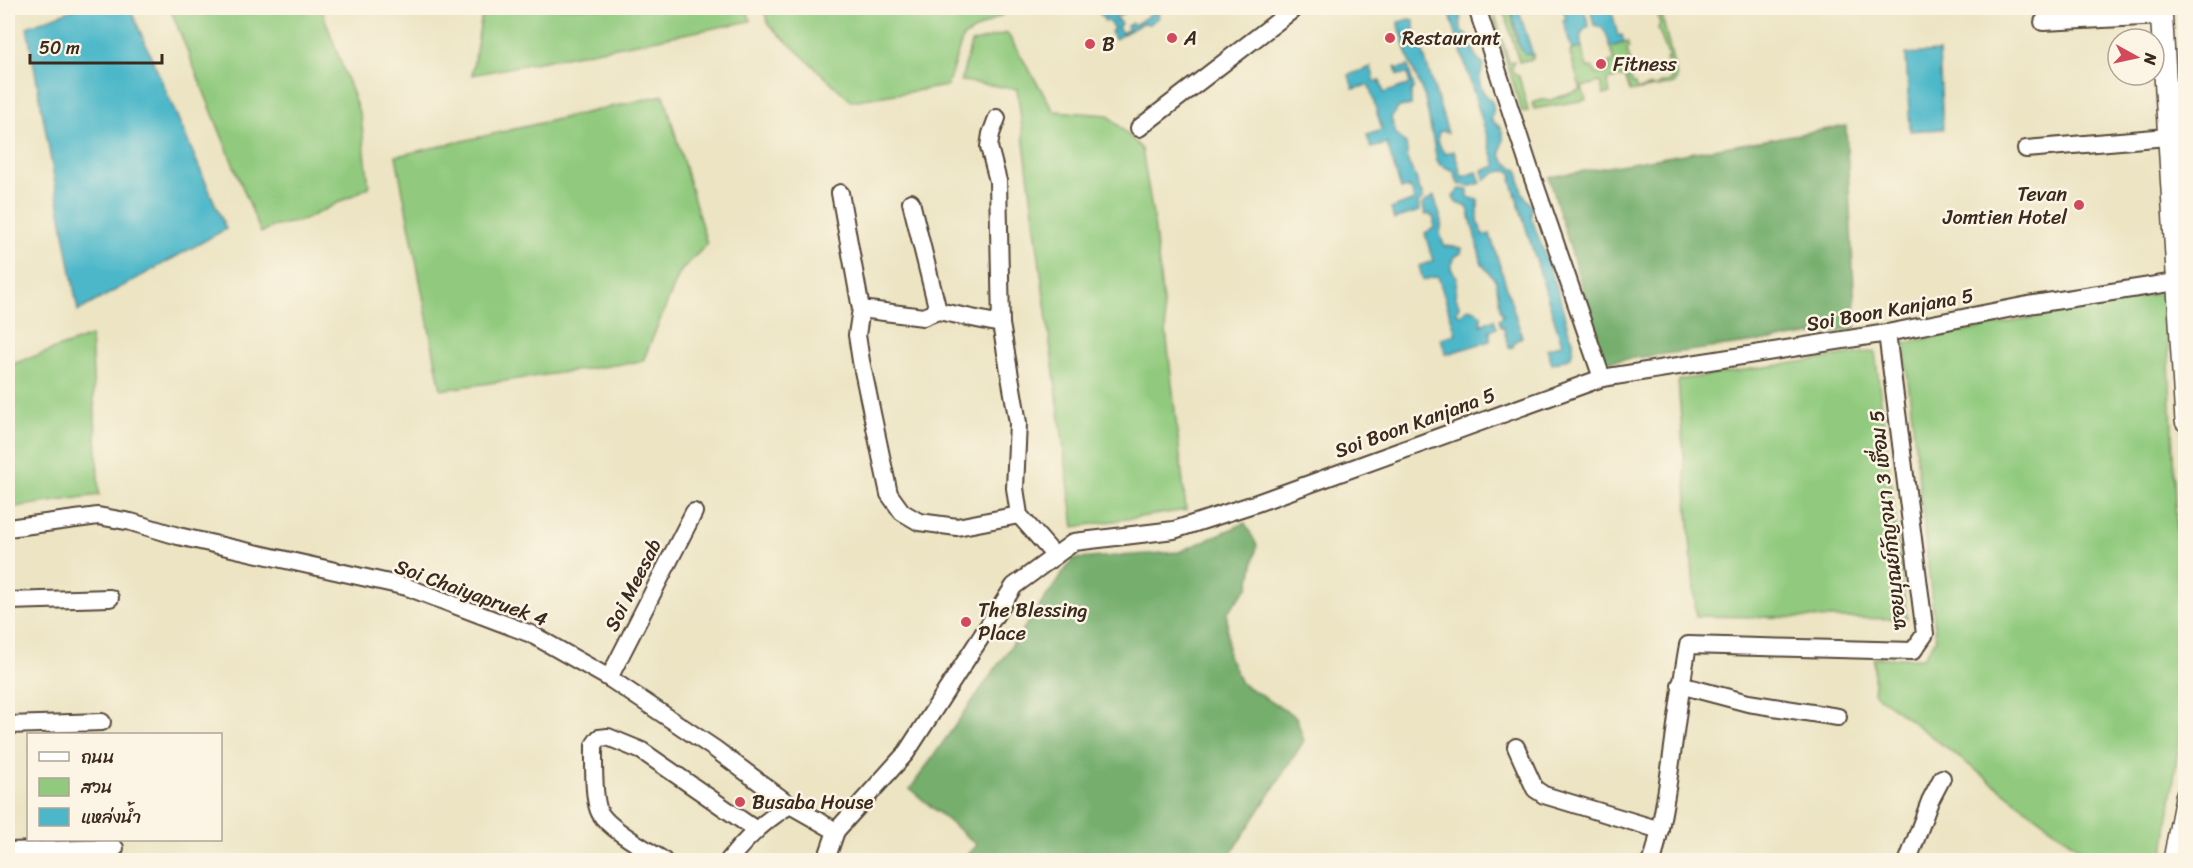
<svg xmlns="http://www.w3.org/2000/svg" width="2193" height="868" font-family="Sriracha,'Playpen Sans Thai',sans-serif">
  <rect width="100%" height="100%" fill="#fcf5e5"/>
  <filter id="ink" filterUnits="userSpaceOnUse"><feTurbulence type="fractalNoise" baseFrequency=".0167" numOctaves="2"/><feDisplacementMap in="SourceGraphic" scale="12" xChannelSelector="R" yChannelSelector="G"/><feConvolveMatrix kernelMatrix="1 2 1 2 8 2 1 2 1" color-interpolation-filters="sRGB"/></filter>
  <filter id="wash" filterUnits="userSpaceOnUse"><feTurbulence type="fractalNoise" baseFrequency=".008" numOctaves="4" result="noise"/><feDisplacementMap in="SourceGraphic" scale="24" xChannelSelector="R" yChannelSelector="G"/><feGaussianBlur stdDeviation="1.35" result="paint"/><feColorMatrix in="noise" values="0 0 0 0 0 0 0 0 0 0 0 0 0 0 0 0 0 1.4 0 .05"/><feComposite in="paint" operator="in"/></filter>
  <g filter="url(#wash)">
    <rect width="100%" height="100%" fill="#ece4c3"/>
    <g fill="#91ca7e" stroke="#667a4e" stroke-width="1.5">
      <path d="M 170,8 L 321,8 L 361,118 L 369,187 L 304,220 L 271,227 L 261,233 Z"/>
      <path d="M 483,8 L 746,8 L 751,21 L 472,75 Z"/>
      <path d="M 763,8 L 1005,8 L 1007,12 L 963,37 L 947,86 L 851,101 L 769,25 Z"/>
      <path d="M 1490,8 L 1493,8 L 1509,62 L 1514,61 L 1512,71 L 1519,76 L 1528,111 L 1522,112 Z"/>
      <path d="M 1503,8 L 1511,8 C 1514,22 1513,55 1533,55 L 1533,59 L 1519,62 Z"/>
      <path d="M 1653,8 L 1660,8 L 1677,78 L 1674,84 L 1657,87 L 1658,84 L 1671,81 L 1670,75 L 1672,71 L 1666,59 L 1668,58 L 1668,55 L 1658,28 L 1660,24 L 1655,8 Z"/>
      <path d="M 1007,33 L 1054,111 L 1108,115 L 1142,149 L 1154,222 L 1186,510 L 1074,527 L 1017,89 L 961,81 L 971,43 Z"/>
      <path d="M 1628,42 L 1629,48 L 1627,49 C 1628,55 1630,61 1632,68 L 1634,68 L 1635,74 L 1629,75 L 1633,84 L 1635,84 L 1637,90 L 1651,86 L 1655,87 L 1630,92 L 1625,76 L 1607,80 L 1610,94 L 1604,95 L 1600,82 L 1582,87 L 1586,100 L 1534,109 L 1532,103 L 1546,99 L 1547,101 L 1581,90 L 1570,54 L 1571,50 L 1582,47 L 1587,68 L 1592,67 L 1597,75 L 1609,72 L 1609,62 L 1614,61 L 1610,47 Z"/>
      <path d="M 664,95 L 707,244 L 680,272 L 643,361 L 441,390 L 396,156 Z"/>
      <path d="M 2166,292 L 2184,706 L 2163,860 L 2094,860 L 1874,693 L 1874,658 L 1923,658 L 1936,639 L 1904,343 Z"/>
      <path d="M 91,336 L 99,495 L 8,508 L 8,338 L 13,364 Z"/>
      <path d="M 1875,351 L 1907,619 L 1696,616 L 1678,380 Z"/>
    </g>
    <g fill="#74ae6d" stroke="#586c46" stroke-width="1.5">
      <path d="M 1846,126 L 1856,329 L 1604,362 L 1549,177 Z"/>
      <path d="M 1245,523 L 1257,545 L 1249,586 L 1227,613 L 1228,655 L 1241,683 L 1296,717 L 1304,741 L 1227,860 L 962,860 L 977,845 L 910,789 L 1073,559 L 1179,552 Z"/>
    </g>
    <g fill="#4cb7c9" stroke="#447074" stroke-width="1.5">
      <path d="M 77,8 L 130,8 L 226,229 L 78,311 L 27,27 Z"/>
      <path d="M 1096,8 L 1133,8 L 1115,18 L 1116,21 L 1118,19 L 1121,24 L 1118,27 L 1122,33 L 1128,29 L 1127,26 L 1132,23 L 1134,25 L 1158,10 L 1157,8 L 1175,8 L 1170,11 L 1168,8 L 1157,14 L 1159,17 L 1149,24 L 1143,23 L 1115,39 L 1111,32 L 1114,29 L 1108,20 L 1105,21 Z"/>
      <path d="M 1448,8 L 1460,8 L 1461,31 C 1477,38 1470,57 1483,64 C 1483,71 1478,76 1480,84 C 1483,101 1500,97 1491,119 C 1494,123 1499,125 1501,129 C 1510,146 1486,155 1518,170 L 1522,192 L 1532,207 L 1531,217 L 1558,291 L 1569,333 C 1576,342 1573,347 1571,357 L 1552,364 L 1547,349 L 1562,344 L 1513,186 L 1511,178 L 1513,175 L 1511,172 C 1503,169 1491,173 1485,180 L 1482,171 L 1496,166 Z"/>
      <path d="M 1511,8 L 1518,8 L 1533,55 L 1525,54 L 1519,45 Z"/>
      <path d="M 1563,8 L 1578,8 L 1585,12 L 1589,26 C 1580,31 1579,38 1582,47 L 1572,50 L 1563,20 L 1566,19 Z"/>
      <path d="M 1598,8 L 1611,8 L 1618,36 L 1622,35 L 1624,43 L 1610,47 C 1608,37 1606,27 1594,25 L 1591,12 Z"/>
      <path d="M 1410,19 L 1414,20 L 1414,29 L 1418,36 L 1448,133 L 1443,131 L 1439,132 C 1436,139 1440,148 1445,154 L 1454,151 L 1462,177 L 1477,172 L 1481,183 L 1471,186 L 1458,184 L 1454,171 L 1440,165 L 1437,160 L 1425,98 L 1410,62 L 1398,22 Z"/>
      <path d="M 1939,52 L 1943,129 L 1910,131 L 1906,54 Z"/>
      <path d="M 1395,66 L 1398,69 L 1408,66 L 1414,87 L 1411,92 L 1411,105 L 1399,107 L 1391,118 L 1396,134 L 1406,144 L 1408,162 L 1417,180 L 1418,188 L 1423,195 L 1423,199 L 1418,203 L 1420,211 L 1394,219 L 1391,209 L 1414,200 L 1411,188 L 1408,189 L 1407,187 L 1401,189 L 1387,144 L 1371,148 L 1367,135 L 1382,130 L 1369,85 L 1353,89 L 1349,75 L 1371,67 L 1375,82 L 1380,81 L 1384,93 L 1410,84 L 1407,73 L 1398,75 Z"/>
      <path d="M 1460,189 L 1468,190 L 1468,197 L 1478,200 L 1478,221 L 1483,236 L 1490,234 L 1522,337 L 1515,341 L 1513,347 L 1509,348 L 1503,326 L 1501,327 L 1499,319 L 1502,317 L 1503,313 L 1501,312 L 1496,281 L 1482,264 L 1468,208 C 1461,203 1456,206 1453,197 Z"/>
      <path d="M 1434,196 L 1442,222 L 1440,233 L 1444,246 L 1462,248 L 1461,253 L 1453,258 L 1451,269 L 1457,277 L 1455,296 L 1459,305 L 1457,313 L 1460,315 L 1469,308 L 1475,310 L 1481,315 L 1481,325 L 1494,319 L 1497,328 L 1490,330 L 1490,341 L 1446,354 L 1441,339 L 1456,334 L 1438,276 L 1423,280 L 1419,266 L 1433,261 L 1425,233 L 1434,228 L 1434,218 L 1429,214 L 1426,215 L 1422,204 Z"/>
    </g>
  </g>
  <g filter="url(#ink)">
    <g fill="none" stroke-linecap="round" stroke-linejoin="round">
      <g stroke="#564637" stroke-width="20">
        <g id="minor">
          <path d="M 1477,8 L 1529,167 L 1602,378"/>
          <path d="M 2043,22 L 2162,16"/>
          <path d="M 997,118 L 991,134 L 989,147 L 998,181 L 1001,324 L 1018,423 L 1015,488 L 1019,515 L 1055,556"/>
          <path d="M 1139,128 L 1295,8"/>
          <path d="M 2026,149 L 2167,137"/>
          <path d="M 840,193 L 861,309 L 857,335 L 861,361 L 889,494 L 902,512 L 919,522 L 957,527 L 1019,515"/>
          <path d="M 911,202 L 938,311"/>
          <path d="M 861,309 L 923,317 L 938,311 L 1001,324"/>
          <path d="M 8,528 L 98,516 L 131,522 L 178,536 L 407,587 L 531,634 L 609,678 L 715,749 L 790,805 L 836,831"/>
          <path d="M 8,601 L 110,598"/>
          <path d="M 609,678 L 694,512"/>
          <path d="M 1680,685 L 1748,703 L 1838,717"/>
          <path d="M 8,725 L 102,722"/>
          <path d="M 1516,747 L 1535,789 L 1544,795 L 1660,830"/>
          <path d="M 8,851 L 115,848"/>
          <path d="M 663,860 C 647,850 609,829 600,813 C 593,801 594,760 594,745 L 599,738 L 608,737 L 642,751 L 756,830"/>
          <path d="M 729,860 C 747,837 765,820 790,805"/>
          <path d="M 826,860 L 836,831 L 906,753 L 1014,586 L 1074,542 L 1174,530 L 1254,504 L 1602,378 L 1887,333 L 2028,305 L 2176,282"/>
          <path d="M 1651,860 L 1653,859 C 1671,788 1675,716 1688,645 L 1913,651 L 1925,634 L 1887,333"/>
          <path d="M 1908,860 L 1930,801 L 1942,778"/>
        </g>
      </g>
      <g stroke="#564637" stroke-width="24">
        <g id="tertiary">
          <path d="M 2161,8 L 2186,421"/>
          <path d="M 2174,860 L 2186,797"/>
        </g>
      </g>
      <use href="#minor" stroke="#fff" stroke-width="16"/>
      <use href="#tertiary" stroke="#fff" stroke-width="21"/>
    </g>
  </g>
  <g fill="#d1495b" stroke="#fcf5e5" stroke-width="2">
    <circle cx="1172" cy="38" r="6"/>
    <circle cx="1390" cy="38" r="6"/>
    <circle cx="1090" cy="44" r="6"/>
    <circle cx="1601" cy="64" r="6"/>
    <circle cx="2079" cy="205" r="6"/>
    <circle cx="966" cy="622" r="6"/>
    <circle cx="740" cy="802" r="6"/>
  </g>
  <g text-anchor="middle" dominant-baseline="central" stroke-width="5" stroke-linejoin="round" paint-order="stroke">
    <g font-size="20" fill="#3b2a1e" stroke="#fcf5e5" text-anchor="start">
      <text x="1184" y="38">A</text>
      <text x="1402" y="38">Restaurant</text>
      <text x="1102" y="44">B</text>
      <text x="1613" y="64">Fitness</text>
      <text x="2067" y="194" text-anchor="end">Tevan<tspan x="2067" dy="23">Jomtien Hotel</tspan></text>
      <text x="978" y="610">The Blessing<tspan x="978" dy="23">Place</tspan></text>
      <text x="752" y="802">Busaba House</text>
    </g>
    <g font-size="20" fill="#3b2a1e" stroke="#fcf5e5">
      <text transform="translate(1890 310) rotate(-10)">Soi Boon Kanjana 5</text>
      <text transform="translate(1415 423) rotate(-20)">Soi Boon Kanjana 5</text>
      <text transform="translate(1888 520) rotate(-96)">ซอยบุณย์กัญจนา 3 เชื่อม 5</text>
      <text transform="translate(633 585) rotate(-63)">Soi Meesab</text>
      <text transform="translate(471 593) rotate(20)">Soi Chaiyapruek 4</text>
    </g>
  </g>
  <rect width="2193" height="868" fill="none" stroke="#fcf5e5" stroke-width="30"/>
  <rect x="27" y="733" width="195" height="108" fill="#fcf5e5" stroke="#afa495" stroke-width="1.5"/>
  <rect x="39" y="752" width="30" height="9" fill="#ffffff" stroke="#afa495" stroke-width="1.5"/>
  <text x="81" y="763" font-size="18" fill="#3b2a1e">ถนน</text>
  <rect x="39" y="778" width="30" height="18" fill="#91ca7e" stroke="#afa495" stroke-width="1.5"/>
  <text x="81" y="793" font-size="18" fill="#3b2a1e">สวน</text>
  <rect x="39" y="808" width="30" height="18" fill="#4cb7c9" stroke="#afa495" stroke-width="1.5"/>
  <text x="81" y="823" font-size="18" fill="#3b2a1e">แหล่งน้ำ</text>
  <g transform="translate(2136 57) rotate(98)"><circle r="28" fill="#fcf5e5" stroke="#afa495" stroke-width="1.5"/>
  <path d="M0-4.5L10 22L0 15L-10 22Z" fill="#d1495b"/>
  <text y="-9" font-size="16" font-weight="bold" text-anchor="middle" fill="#3b2a1e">N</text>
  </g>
  <path d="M30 54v9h132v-9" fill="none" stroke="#3b2a1e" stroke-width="3"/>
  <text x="39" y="54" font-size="18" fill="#3b2a1e" stroke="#fcf5e5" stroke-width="4.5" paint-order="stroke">50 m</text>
</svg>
